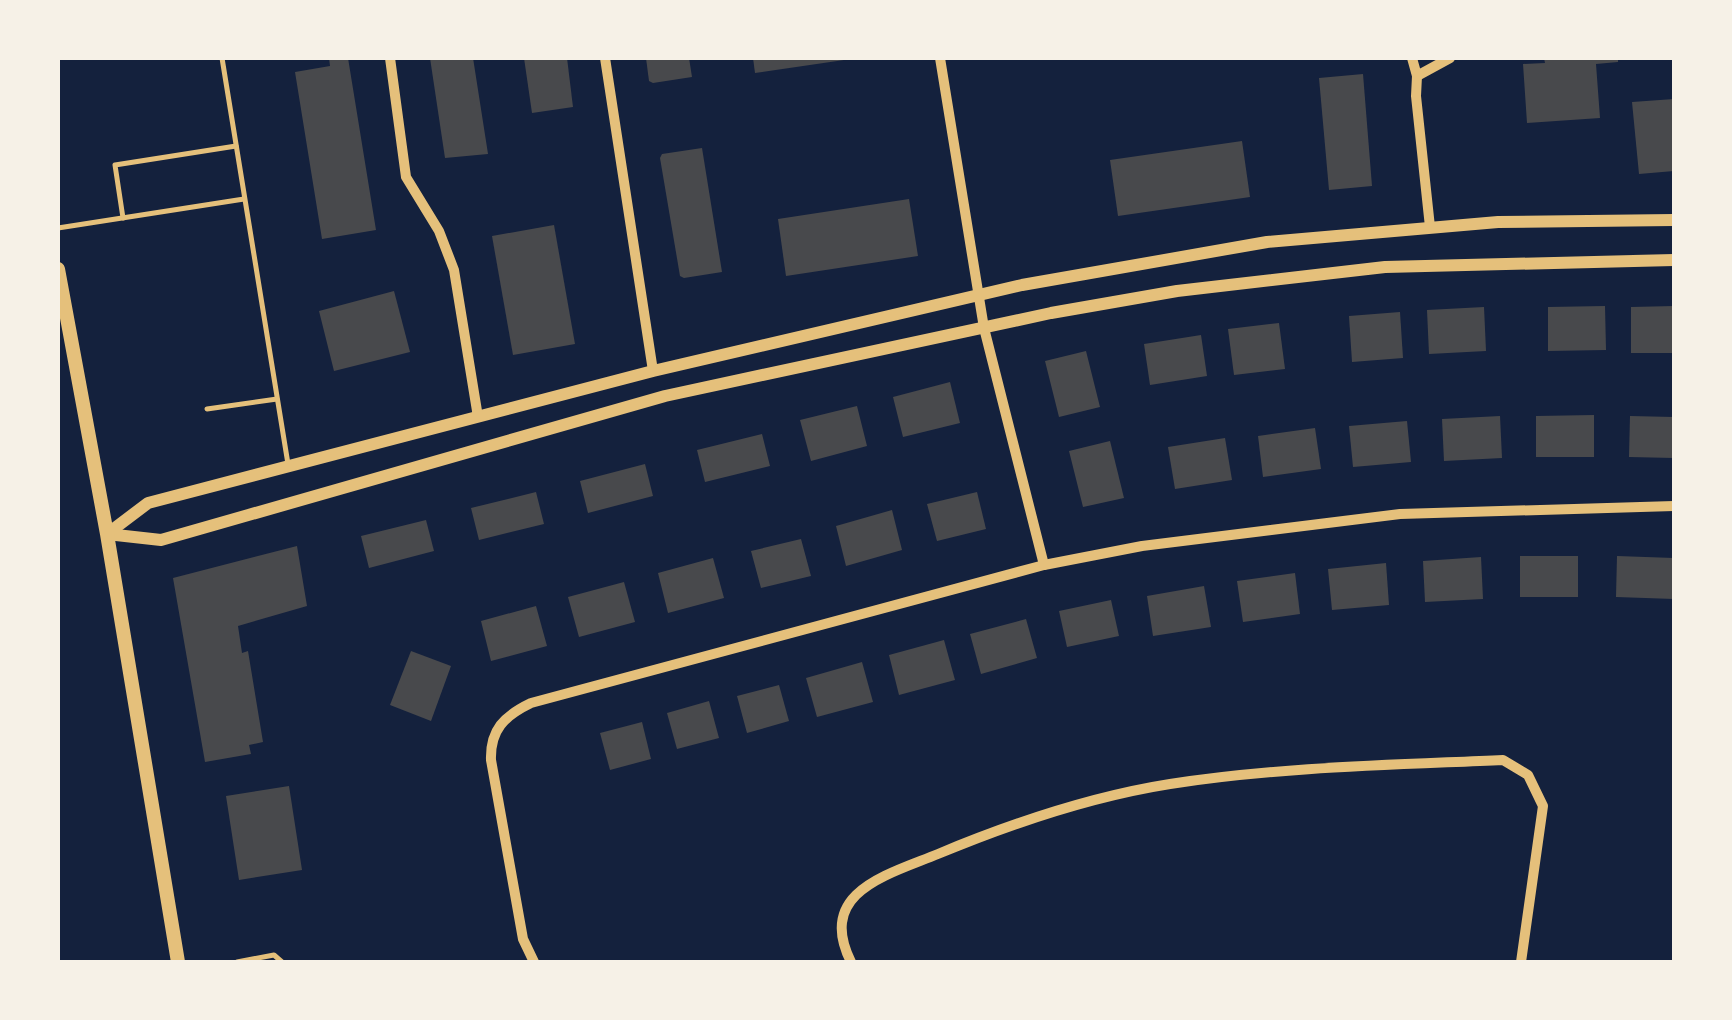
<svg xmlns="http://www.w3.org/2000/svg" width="1732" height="1020" font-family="'PT Sans Narrow',sans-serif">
  <rect width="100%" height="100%" fill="#14213d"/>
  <g fill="#48494c">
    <path d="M 329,58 L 348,58 L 376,230 L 322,239 L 295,72 L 330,66 Z"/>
    <path d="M 430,58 L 473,58 L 488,154 L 445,158 Z"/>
    <path d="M 524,58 L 567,58 L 573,107 L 532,113 Z"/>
    <path d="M 646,58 L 689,58 L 692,77 L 653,83 L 649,81 Z"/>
    <path d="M 753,58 L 843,58 L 844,60 L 755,73 Z"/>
    <path d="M 1544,58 L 1618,58 L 1618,62 L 1596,64 L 1600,118 L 1527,123 L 1523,64 L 1545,63 Z"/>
    <path d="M 1363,74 L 1372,186 L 1329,190 L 1319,78 Z"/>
    <path d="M 1674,99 L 1674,171 L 1639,174 L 1632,102 Z"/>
    <path d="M 1242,141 L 1250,197 L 1118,216 L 1110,160 Z"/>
    <path d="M 702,148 L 722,272 L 684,278 L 680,276 L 660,158 L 662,154 Z"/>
    <path d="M 909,199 L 918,256 L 786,276 L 778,219 Z"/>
    <path d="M 554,225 L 575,344 L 513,355 L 492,236 Z"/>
    <path d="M 394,291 L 410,352 L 334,371 L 319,311 Z"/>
    <path d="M 1605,306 L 1606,350 L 1548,351 L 1548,307 Z"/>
    <path d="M 1674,306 L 1674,353 L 1631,353 L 1631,307 Z"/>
    <path d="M 1484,307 L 1486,351 L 1429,354 L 1427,310 Z"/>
    <path d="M 1400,312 L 1403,358 L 1352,362 L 1349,316 Z"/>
    <path d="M 1279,323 L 1285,369 L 1234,375 L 1228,329 Z"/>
    <path d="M 1201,335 L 1207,376 L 1150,385 L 1144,344 Z"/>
    <path d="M 1086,351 L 1100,407 L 1059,417 L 1045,361 Z"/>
    <path d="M 950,382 L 960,423 L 903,437 L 893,397 Z"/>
    <path d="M 857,406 L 867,446 L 811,461 L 800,420 Z"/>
    <path d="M 1594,415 L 1594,457 L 1536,457 L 1536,416 Z"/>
    <path d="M 1500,416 L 1502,458 L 1444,461 L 1442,419 Z"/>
    <path d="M 1630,416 L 1674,417 L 1674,458 L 1629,457 Z"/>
    <path d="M 1407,421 L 1411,462 L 1353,467 L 1349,426 Z"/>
    <path d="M 1315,428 L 1321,469 L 1263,477 L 1258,436 Z"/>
    <path d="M 762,434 L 770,466 L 705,482 L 697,450 Z"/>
    <path d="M 1225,438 L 1232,480 L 1175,489 L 1168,447 Z"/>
    <path d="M 1110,441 L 1124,498 L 1083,507 L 1069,451 Z"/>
    <path d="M 645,464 L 653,496 L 588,513 L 580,481 Z"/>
    <path d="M 536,492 L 544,524 L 479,540 L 471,508 Z"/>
    <path d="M 977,492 L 986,529 L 937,541 L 927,504 Z"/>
    <path d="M 892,510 L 902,550 L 846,566 L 836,526 Z"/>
    <path d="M 426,520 L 434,551 L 369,568 L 361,536 Z"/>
    <path d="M 801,539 L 811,576 L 761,588 L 751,551 Z"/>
    <path d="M 297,546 L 307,606 L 238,626 L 242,653 L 248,651 L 263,742 L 249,745 L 251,754 L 205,762 L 173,578 Z"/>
    <rect x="1520" y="556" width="58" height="41"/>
    <path d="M 1617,556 L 1674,558 L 1674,599 L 1616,597 Z"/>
    <path d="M 1481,557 L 1483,599 L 1425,602 L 1423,561 Z"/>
    <path d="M 713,558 L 724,598 L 668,613 L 658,573 Z"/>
    <path d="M 1386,563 L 1389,605 L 1332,610 L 1328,569 Z"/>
    <path d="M 1295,573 L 1300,614 L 1243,622 L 1237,581 Z"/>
    <path d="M 624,582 L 635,622 L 579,637 L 568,597 Z"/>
    <path d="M 1204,586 L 1211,627 L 1153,636 L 1147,596 Z"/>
    <path d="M 1111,600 L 1119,636 L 1067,647 L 1059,611 Z"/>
    <path d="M 536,606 L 547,646 L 491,661 L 481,621 Z"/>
    <path d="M 1026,619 L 1037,658 L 981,674 L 970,634 Z"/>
    <path d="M 944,640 L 955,680 L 899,695 L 889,655 Z"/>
    <path d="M 411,651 L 451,666 L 431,721 L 390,705 Z"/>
    <path d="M 862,662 L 873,702 L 817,717 L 806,678 Z"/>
    <path d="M 779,685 L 789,721 L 747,733 L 737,696 Z"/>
    <path d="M 709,701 L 719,738 L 677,749 L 667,713 Z"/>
    <path d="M 642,722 L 651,759 L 610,770 L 600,733 Z"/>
    <path d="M 289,786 L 302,870 L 239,880 L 226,796 Z"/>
  </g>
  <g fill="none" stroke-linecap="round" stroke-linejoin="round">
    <g stroke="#e5c07b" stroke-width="5">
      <path d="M 222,58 L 288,464"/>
      <path d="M 123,218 L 115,165 L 236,146"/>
      <path d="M 58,228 L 244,199"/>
      <path d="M 207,409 L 277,399"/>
      <path d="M 237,962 L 274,955 L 282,962"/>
    </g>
    <g stroke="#e5c07b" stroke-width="10">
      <path d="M 390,58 L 406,177 L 439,231 L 454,270 L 478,417"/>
      <path d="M 605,58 L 653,371"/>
      <path d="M 940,58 L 984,328 L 1044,565"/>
      <path d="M 1412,58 L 1417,76 L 1416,96 L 1430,227"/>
      <path d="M 1417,76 L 1450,58"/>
      <path d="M 534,962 L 523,939 L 491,760 C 490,730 504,716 531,703 L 1044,565 L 1142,546 L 1400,514 L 1674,506"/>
      <path d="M 851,962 C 816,892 887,875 938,854 C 1010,824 1094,796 1170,784 C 1280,767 1392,765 1503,760 L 1528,775 L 1543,806 L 1521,962"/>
    </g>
    <g stroke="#e5c07b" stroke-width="12">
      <path d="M 107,534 L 148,503 L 653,371 L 1022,285 L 1267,242 L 1498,222 L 1674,220"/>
      <path d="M 107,534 L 161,540 L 665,396 L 1051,313 L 1177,291 L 1385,267 L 1674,260"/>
    </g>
    <path stroke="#e5c07b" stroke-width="14" d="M 58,269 L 107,534 L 178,962"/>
  </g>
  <rect width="1732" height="1020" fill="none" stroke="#f6f1e7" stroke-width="120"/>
</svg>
